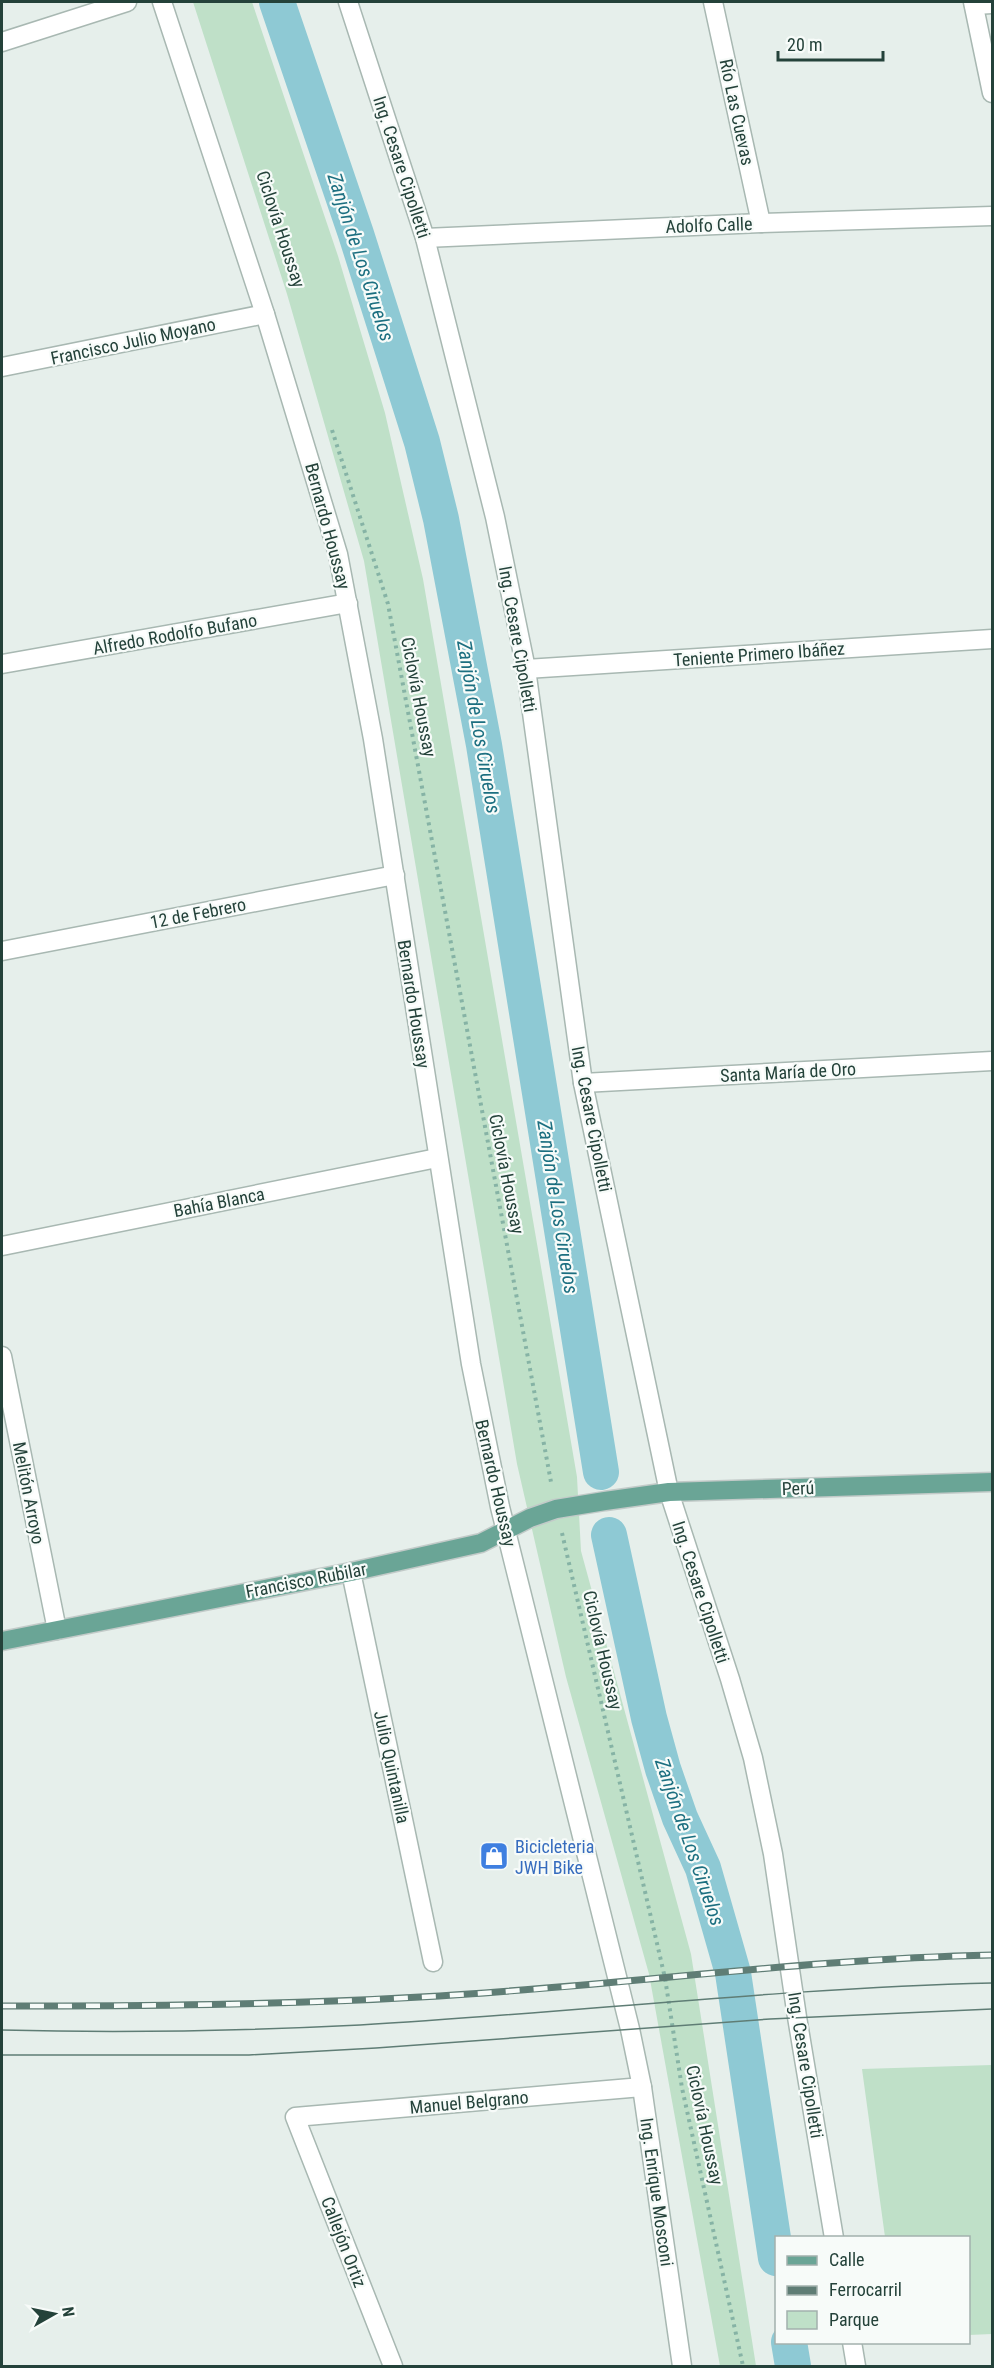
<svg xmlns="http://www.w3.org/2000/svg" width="994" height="2368" font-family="'Roboto Condensed',sans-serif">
  <rect width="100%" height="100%" fill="#e6efeb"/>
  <g fill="#bfe0c8">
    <path d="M 193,2 L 252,2 L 338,256 L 385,413 L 423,579 L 577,1477 L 581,1551 L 691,1954 L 756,2366 L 720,2366 L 649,1974 L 566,1677 L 517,1464 L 364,561 L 287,294 Z"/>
    <path d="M 992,2065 L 992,2334 L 969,2335 L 968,2238 L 885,2237 L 862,2069 Z"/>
  </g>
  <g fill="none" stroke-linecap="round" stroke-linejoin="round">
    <g stroke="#8ec9d4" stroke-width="36">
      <path d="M 277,2 L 356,234 L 422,442 L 441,519 L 484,745 L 601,1472"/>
      <path d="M 609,1535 L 649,1718 L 663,1769 L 680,1818 L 703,1868 L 733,1973 L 776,2258"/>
      <path d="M 789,2342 L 793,2366"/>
    </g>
    <g stroke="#a8b8b2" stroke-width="21">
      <g id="minor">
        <path d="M 162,2 L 265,314 L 338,554 L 373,739 L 471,1364 L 500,1507 L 630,2029 L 642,2087 L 682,2366"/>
        <path d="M 348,2 L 425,238 L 495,517 L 526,669 L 583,1083 L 669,1492 L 730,1679 L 753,1758 L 773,1854 L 797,2017 L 834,2238"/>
        <path d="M 713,2 L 761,223"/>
        <path d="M 973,2 L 992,93"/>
        <path d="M 974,5 L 992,4"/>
        <path d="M 2,42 L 127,2"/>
        <path d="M 425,238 L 761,223 L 992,216"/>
        <path d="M 2,367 L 265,314"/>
        <path d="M 2,664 L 348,603"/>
        <path d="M 526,669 L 992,639"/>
        <path d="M 2,951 L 395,875"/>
        <path d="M 583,1083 L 992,1061"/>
        <path d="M 2,1246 L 437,1158"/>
        <path d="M 2,1356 L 57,1630"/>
        <path d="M 351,1572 L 433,1962"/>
        <path d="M 852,2342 L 856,2366"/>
        <path d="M 393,2366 L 295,2117 L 642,2087"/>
      </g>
    </g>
    <g stroke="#c2cac8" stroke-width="21">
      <path id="major" d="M 2,1641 L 351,1572 L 481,1543 L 530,1518 L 556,1509 L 605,1501 L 669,1492 L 992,1482"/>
    </g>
    <g stroke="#86b3a5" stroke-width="4" stroke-dasharray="3 4.5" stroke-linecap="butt">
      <path d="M 332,430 L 388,604 L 551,1482"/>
      <path d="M 562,1533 L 665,1978 L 682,2088 L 743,2366"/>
    </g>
    <use href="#minor" stroke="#fff" stroke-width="18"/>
    <use href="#major" stroke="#6aa596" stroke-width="18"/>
    <g stroke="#5f7d75" stroke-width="1.5">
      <path d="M 2,2030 C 121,2033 241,2031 360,2025 C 571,2013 781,1988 992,1983"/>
      <path d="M 2,2055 L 249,2055 L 376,2048 L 770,2019 L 992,2009"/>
    </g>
    <g stroke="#5f7d75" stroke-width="7">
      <path id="rail" d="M 2,2006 C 141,2006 281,2005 420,1997 C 611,1987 801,1959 992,1955"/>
    </g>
    <use href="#rail" stroke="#f7fbf9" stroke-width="4.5" stroke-dasharray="14" stroke-linecap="butt"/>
  </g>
  <defs>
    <g id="shop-square" transform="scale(1.5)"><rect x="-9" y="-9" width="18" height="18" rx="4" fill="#3f7fe0" stroke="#f7fbf9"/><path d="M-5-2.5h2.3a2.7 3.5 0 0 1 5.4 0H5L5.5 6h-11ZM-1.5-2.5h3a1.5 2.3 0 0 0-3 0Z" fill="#fff"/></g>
  </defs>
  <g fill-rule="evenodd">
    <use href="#shop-square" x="494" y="1856"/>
  </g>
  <g text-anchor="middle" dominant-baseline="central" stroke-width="4.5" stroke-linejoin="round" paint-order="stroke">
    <g font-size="18" fill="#24423a" stroke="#f7fbf9">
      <text transform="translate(737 112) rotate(78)">Río Las Cuevas</text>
      <text transform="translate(402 167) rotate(72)">Ing. Cesare Cipolletti</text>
      <text transform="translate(709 225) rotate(-2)">Adolfo Calle</text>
      <text transform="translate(281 229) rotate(72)">Ciclovía Houssay</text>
      <text transform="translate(133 341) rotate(-12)">Francisco Julio Moyano</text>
      <text transform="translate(328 526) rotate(75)">Bernardo Houssay</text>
      <text transform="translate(175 634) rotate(-10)">Alfredo Rodolfo Bufano</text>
      <text transform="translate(518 639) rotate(80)">Ing. Cesare Cipolletti</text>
      <text transform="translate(759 654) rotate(-4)">Teniente Primero Ibáñez</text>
      <text transform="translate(419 697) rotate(79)">Ciclovía Houssay</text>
      <text transform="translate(198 913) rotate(-11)">12 de Febrero</text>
      <text transform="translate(414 1004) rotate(81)">Bernardo Houssay</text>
      <text transform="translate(788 1072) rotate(-3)">Santa María de Oro</text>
      <text transform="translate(592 1119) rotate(79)">Ing. Cesare Cipolletti</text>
      <text transform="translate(507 1174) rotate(79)">Ciclovía Houssay</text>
      <text transform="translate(219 1202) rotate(-11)">Bahía Blanca</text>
      <text transform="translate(496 1483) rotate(77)">Bernardo Houssay</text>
      <text transform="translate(798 1488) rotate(-2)">Perú</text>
      <text transform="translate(29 1493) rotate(79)">Melitón Arroyo</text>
      <text transform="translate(306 1580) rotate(-11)">Francisco Rubilar</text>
      <text transform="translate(701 1592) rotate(72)">Ing. Cesare Cipolletti</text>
      <text transform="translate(603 1650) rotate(77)">Ciclovía Houssay</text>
      <text transform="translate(392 1767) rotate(78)">Julio Quintanilla</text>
      <text transform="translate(806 2065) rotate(81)">Ing. Cesare Cipolletti</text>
      <text transform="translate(469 2102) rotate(-5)">Manuel Belgrano</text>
      <text transform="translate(705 2125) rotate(78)">Ciclovía Houssay</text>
      <text transform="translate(657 2192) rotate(82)">Ing. Enrique Mosconi</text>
      <text transform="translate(344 2242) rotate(69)">Callejón Ortiz</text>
    </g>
    <g font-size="18" fill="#366cbe" stroke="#f7fbf9" text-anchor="start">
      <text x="515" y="1846">Bicicleteria<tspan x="515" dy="21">JWH Bike</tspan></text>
    </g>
    <g font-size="20" font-style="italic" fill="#1c6f80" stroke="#f7fbf9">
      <text transform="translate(361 257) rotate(72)">Zanjón de Los Ciruelos</text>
      <text transform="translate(479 727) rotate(80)">Zanjón de Los Ciruelos</text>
      <text transform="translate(558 1207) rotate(81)">Zanjón de Los Ciruelos</text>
      <text transform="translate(690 1842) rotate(71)">Zanjón de Los Ciruelos</text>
    </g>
  </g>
  <rect width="994" height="2368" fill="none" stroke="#24423a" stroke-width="6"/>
  <rect x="775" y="2236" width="195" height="108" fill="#f7fbf9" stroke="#a3b1ad" stroke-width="1.5"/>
  <rect x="787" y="2256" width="30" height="9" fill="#6aa596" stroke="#a3b1ad" stroke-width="1.5"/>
  <text x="829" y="2266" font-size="18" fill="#24423a">Calle</text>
  <rect x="787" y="2286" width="30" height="9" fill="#5f7d75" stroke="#a3b1ad" stroke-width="1.5"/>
  <text x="829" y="2296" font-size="18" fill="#24423a">Ferrocarril</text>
  <rect x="787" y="2311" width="30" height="18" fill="#bfe0c8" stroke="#a3b1ad" stroke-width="1.5"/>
  <text x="829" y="2326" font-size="18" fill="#24423a">Parque</text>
  <g transform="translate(54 2314) rotate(81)" stroke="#f7fbf9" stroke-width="4.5" paint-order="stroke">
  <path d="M0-4.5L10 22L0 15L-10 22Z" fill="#24423a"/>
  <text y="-9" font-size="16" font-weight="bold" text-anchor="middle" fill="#24423a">N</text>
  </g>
  <path d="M778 51v9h105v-9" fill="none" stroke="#24423a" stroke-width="3"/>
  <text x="787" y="51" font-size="18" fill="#24423a" stroke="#f7fbf9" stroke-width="4.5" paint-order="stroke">20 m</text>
</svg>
